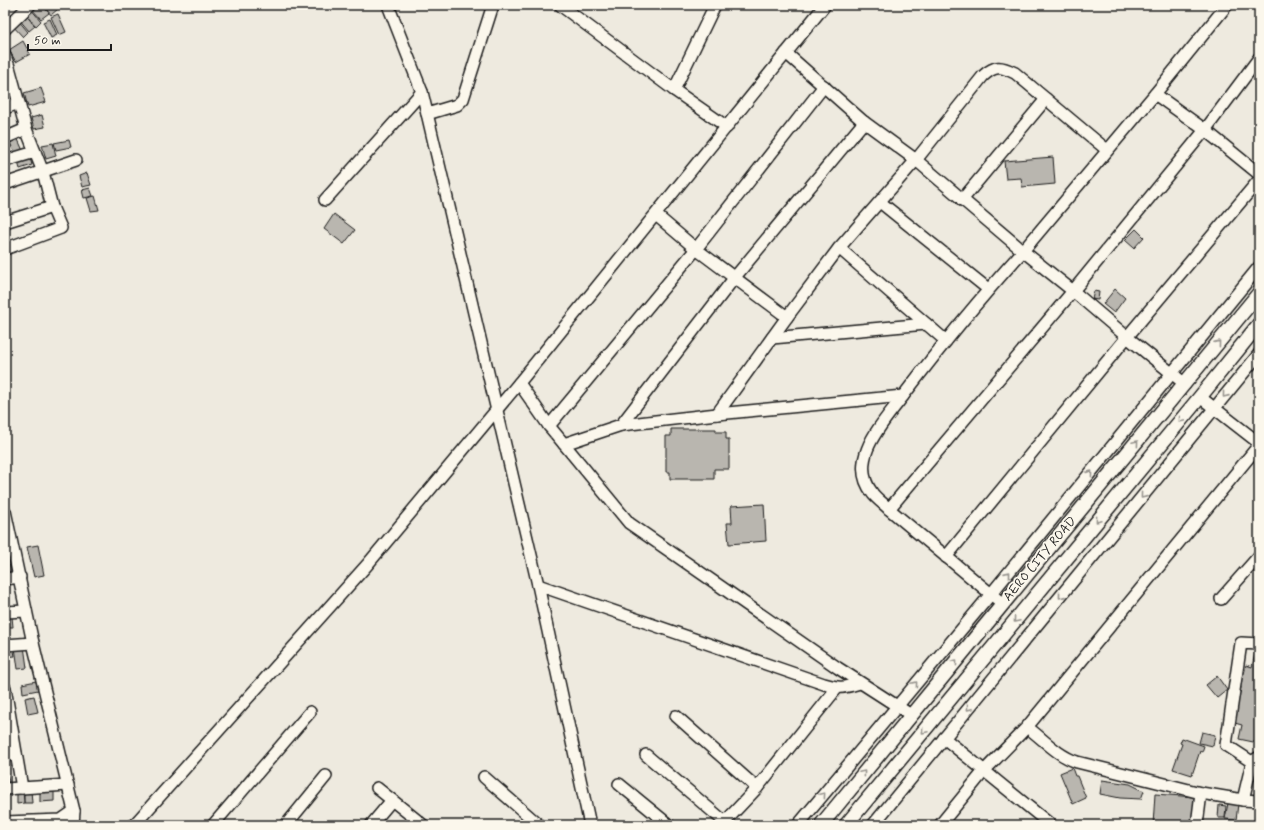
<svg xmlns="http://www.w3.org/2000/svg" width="1264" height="830" font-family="Mynerve,sans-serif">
  <rect width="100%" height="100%" fill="#eeeadf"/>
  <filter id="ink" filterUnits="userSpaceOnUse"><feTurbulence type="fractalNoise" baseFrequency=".025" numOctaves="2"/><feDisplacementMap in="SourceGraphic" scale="8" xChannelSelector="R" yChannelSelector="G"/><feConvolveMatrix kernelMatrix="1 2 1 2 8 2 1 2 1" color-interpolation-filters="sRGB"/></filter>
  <g filter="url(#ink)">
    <g fill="#b9b6af" stroke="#1c1c1c">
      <path d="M 32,5 L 42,5 L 49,13 L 41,19 L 30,7 Z"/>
      <path d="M 43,5 L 55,5 L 58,9 L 51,15 Z"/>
      <path d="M 30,8 L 41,21 L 36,26 L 24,13 Z"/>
      <path d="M 24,13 L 35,26 L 29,31 L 18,18 Z"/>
      <path d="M 58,14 L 66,32 L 59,35 L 51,17 Z"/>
      <path d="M 50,19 L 57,35 L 51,38 L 43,22 Z"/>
      <path d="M 18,20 L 28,32 L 23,37 L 12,25 Z"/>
      <path d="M 23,41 L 30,54 L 16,62 L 9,50 Z"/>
      <path d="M 41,88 L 46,102 L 28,107 L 24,93 Z"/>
      <path d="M 42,115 L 45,127 L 34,129 L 31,118 Z"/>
      <path d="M 16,135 L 24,153 L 16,156 L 8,138 Z"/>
      <path d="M 69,140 L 71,147 L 56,150 L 54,143 Z"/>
      <path d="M 8,142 L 11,148 L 5,150 L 5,143 Z"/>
      <path d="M 53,143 L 56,156 L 46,159 L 42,145 Z"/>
      <path d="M 1053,157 L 1055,184 L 1022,187 L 1021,178 L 1006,179 L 1004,161 Z"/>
      <path d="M 30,158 L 32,165 L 20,169 L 18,162 Z"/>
      <path d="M 87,173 L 91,185 L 82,187 L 79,176 Z"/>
      <path d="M 90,188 L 93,196 L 84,198 L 82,190 Z"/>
      <path d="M 95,196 L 99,210 L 91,211 L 87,198 Z"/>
      <path d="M 334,214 L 355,230 L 344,244 L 324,229 Z"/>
      <path d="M 1136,229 L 1144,237 L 1134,248 L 1125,240 Z"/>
      <path d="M 1115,289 L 1125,298 L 1114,313 L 1103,304 Z"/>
      <path d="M 1094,291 L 1099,292 L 1098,300 L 1092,299 Z"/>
      <path d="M 671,429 L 716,429 L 716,432 L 726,432 L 726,439 L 729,439 L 729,469 L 714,469 L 714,479 L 670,479 L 670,472 L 666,472 L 666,436 L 671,436 Z"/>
      <path d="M 764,504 L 766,541 L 729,544 L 727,523 L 732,523 L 731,506 Z"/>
      <path d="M 38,545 L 44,575 L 34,577 L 27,547 Z"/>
      <path d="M 10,554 L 12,561 L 5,563 L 5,555 Z"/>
      <path d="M 12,565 L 14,574 L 5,575 L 5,566 Z"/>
      <path d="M 12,617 L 13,627 L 5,627 L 5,618 Z"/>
      <path d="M 13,646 L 15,656 L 5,657 L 5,647 Z"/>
      <path d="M 24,646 L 27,668 L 18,669 L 15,647 Z"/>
      <path d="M 1256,648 L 1259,649 L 1258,743 L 1239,739 L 1242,725 L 1231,722 L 1236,712 L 1241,687 L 1236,686 L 1239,673 L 1244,674 L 1246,665 L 1252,667 Z"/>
      <path d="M 1217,676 L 1227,690 L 1217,698 L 1206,685 Z"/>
      <path d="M 36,681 L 38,690 L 23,693 L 22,684 Z"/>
      <path d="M 34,696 L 38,712 L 28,714 L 25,698 Z"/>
      <path d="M 1202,732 L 1215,735 L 1213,746 L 1199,743 Z"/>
      <path d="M 1182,738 L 1204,746 L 1202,752 L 1200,751 L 1192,775 L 1173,769 L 1182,744 L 1180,743 Z"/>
      <path d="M 1072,768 L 1075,776 L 1077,776 L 1086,798 L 1073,804 L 1060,773 Z"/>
      <path d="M 5,771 L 7,771 L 9,782 L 5,782 Z"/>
      <path d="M 1102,780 L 1130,784 L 1144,791 L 1141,799 L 1120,798 L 1100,794 Z"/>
      <path d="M 54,789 L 54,801 L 40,802 L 40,790 Z"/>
      <path d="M 31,790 L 32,803 L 24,803 L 24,791 Z"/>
      <path d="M 17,791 L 23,791 L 24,803 L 17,804 Z"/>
      <path d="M 1155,794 L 1195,797 L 1192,825 L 1153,825 Z"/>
      <path d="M 1228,803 L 1238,804 L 1236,820 L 1225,819 Z"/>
      <path d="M 1219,805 L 1226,806 L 1225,818 L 1218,818 Z"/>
    </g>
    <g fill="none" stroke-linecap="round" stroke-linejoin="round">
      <g stroke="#1c1c1c" stroke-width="14">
        <g id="minor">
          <path d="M 388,5 L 422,92 L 538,585 L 590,825"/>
          <path d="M 560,5 L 674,90 L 727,127"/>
          <path d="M 5,29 L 30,5"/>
          <path d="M 786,53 L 864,122 L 916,160 L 1023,251 C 980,298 941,346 903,396"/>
          <path d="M 5,56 L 9,67 L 26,129 L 43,172 L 52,207 L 61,228 L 5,249"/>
          <path d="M 674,90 L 715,5"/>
          <path d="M 1155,94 L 1205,130 L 1259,174"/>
          <path d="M 5,108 L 19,103"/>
          <path d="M 427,114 L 457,105 L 463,99 L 493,5"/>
          <path d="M 5,138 L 26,129"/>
          <path d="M 5,161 L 35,152"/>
          <path d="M 5,184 L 76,160"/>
          <path d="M 325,200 L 422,92"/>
          <path d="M 962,200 L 1046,99"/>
          <path d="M 880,202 L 988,289"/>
          <path d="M 656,215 L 696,249 L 787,317"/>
          <path d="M 5,222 L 52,207"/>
          <path d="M 839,248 L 946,341"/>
          <path d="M 772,338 L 926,324"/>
          <path d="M 519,383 L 549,426 L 564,444 L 621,425 L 717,414 L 903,396 C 883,423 846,460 873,494 C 878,500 884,504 889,509 L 1003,604"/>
          <path d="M 1185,384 L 1127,337 L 1073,291 L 1023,251 L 1155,94 L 1227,5"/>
          <path d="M 1200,397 L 1259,443"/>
          <path d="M 717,414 L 787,317 L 839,248 L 916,160 L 983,76 C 995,65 1001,66 1015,73 L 1107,150"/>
          <path d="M 621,425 L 735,277 L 864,122"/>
          <path d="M 549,426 L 696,249 L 824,86"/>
          <path d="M 564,444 L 629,523 L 838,668 L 911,715"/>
          <path d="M 889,509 L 1073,291 L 1205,130 L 1259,58"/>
          <path d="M 5,511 L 33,643 L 74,811 L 73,825"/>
          <path d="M 946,557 L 1127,337 L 1259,180"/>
          <path d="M 5,579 L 20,577"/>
          <path d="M 538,585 L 824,684 C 841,689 843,688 860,683"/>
          <path d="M 1221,599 L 1259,556"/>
          <path d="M 5,612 L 26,611"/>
          <path d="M 5,645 L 33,643"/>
          <path d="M 5,688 L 22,788"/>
          <path d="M 676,716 L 757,788 L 722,825"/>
          <path d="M 1027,727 C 1043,739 1058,756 1077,762 L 1201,793 L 1243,800 L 1259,801"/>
          <path d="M 944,738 L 1051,825"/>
          <path d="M 5,755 L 16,754"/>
          <path d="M 646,755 L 725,822"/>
          <path d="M 1252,762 L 1226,745 L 1241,643 L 1259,644"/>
          <path d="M 484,777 L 539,825"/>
          <path d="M 619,784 L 669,825"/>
          <path d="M 377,788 L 423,825"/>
          <path d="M 757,788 L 837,688"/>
          <path d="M 5,789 L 68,785"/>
          <path d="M 1243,800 L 1252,762 L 1259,757"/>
          <path d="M 5,822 L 61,820 L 74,811"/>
          <path d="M 134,825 L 367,565 L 519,383 L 825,5"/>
          <path d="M 213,825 L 310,712"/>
          <path d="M 286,825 L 326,776"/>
          <path d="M 371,825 L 392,800"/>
          <path d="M 798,825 L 991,594 L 1259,267"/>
          <path d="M 873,825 L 1259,354"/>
          <path d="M 940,825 L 984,771 L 1027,727 L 1259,445"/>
          <path d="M 1197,825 L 1201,793"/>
        </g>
      </g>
      <g stroke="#1c1c1c" stroke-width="16">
        <g id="tertiary">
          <path d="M 821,825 L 1259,293"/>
          <path d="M 846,825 L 1200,397 L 1259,324"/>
        </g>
      </g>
      <use href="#minor" stroke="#fbf7ec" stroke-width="11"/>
      <use href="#tertiary" stroke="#fbf7ec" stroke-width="13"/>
    </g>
    <defs><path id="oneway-chevron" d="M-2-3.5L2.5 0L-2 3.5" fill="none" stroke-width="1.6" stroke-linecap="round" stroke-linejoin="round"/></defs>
    <g stroke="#97948e">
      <use href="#oneway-chevron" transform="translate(1218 343) rotate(-51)"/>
      <use href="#oneway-chevron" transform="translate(1225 395) rotate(129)"/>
      <use href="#oneway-chevron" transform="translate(1181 420) rotate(130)"/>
      <use href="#oneway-chevron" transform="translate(1136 443) rotate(-50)"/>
      <use href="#oneway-chevron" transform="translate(1090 473) rotate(-51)"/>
      <use href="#oneway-chevron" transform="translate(1143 496) rotate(129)"/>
      <use href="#oneway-chevron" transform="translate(1098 520) rotate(130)"/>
      <use href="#oneway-chevron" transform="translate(1008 574) rotate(-51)"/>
      <use href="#oneway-chevron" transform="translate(1061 596) rotate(129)"/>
      <use href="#oneway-chevron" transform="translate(1016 620) rotate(130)"/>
      <use href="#oneway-chevron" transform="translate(955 662) rotate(-51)"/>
      <use href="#oneway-chevron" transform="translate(915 684) rotate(-50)"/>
      <use href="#oneway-chevron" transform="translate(969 708) rotate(129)"/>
      <use href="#oneway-chevron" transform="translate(924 731) rotate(130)"/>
      <use href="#oneway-chevron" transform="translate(863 773) rotate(-50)"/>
      <use href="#oneway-chevron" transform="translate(823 795) rotate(-50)"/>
    </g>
  </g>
  <g text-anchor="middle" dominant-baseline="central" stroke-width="3.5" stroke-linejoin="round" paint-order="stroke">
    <g font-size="13" fill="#1c1c1c" stroke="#fbf7ec">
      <text transform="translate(1040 559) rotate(-50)">AERO CITY ROAD</text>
    </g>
  </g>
  <rect width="1264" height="830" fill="none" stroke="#fbf7ec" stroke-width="20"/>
  <rect x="10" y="10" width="1244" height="810" fill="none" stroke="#1c1c1c" stroke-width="1.5" filter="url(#ink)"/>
  <path d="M28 44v6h83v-6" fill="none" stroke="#1c1c1c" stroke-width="2"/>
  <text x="34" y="44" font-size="12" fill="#1c1c1c" stroke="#fbf7ec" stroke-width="3" paint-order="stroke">50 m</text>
</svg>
